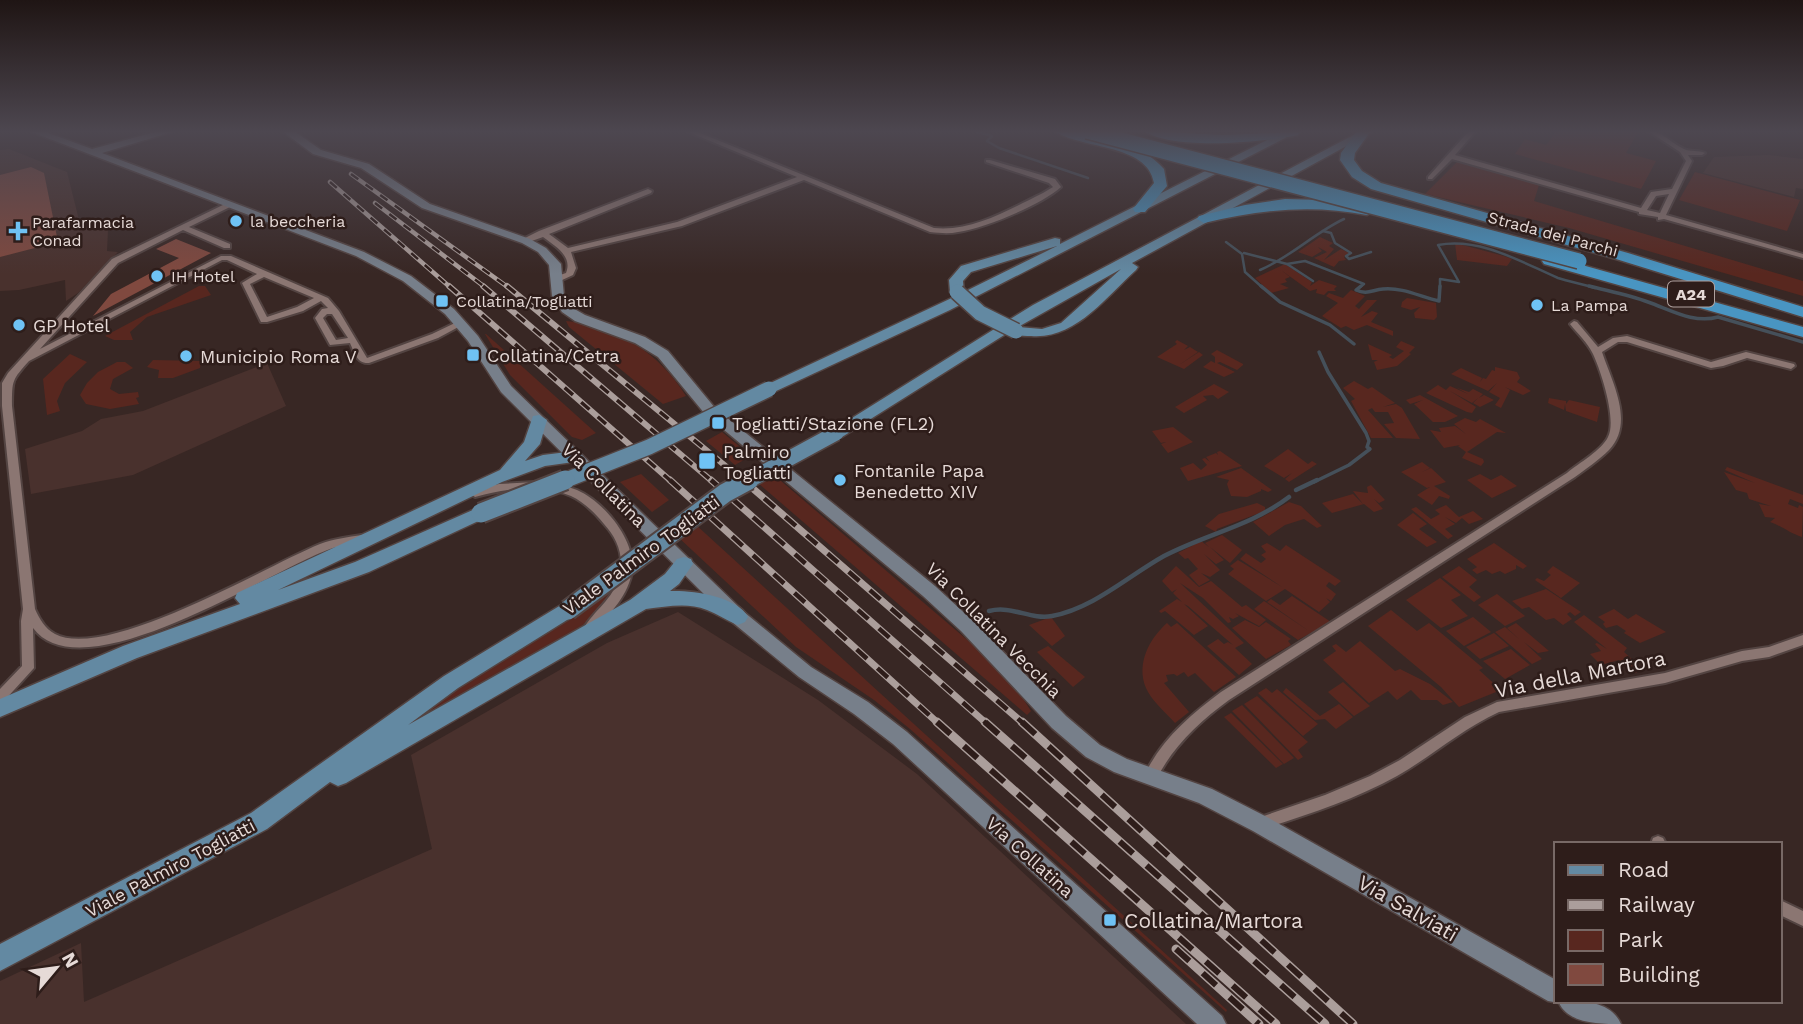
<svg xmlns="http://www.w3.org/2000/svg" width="1803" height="1024" font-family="'Work Sans',sans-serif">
  <rect width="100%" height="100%" fill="#382724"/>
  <g fill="#49312d">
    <path d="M 9,149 L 67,172 L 81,228 L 97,224 L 108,230 L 107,251 L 118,252 L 78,293 L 66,301 L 65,280 L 19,290 L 0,291 L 0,150 Z"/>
    <path d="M 1768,155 L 1803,159 L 1803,189 L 1796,188 L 1794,197 L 1703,173 L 1714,157 Z"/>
    <path d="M 267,363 L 286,406 L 133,475 L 31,494 L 25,449 L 82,431 L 101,419 L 143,411 Z"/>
    <path d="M 678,612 L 818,700 L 917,774 L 1186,1024 L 0,1024 L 0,981 L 81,943 L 84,1002 L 432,849 L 411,755 L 607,643 Z"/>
  </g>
  <g fill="#58271f">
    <path d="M 1551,131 L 1638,132 L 1626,153 L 1656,161 L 1641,189 L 1515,154 L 1525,139 L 1546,145 L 1555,133 Z"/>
    <path d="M 1458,161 L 1539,185 L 1534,201 L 1803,281 L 1803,296 L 1569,228 L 1425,194 Z"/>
    <path d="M 1695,172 L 1800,200 L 1787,231 L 1679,200 Z"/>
    <path d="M 1320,237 L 1333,243 L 1329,246 L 1334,249 L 1324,260 L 1341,249 L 1349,253 L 1344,257 L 1346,260 L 1339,261 L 1334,267 L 1314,258 L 1327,252 L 1318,247 L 1322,251 L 1312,257 L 1298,252 Z"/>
    <path d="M 1455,243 L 1504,256 L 1512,259 L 1507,266 L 1457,260 Z"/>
    <path d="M 1285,264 L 1312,282 L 1310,286 L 1319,280 L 1337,286 L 1334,289 L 1336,291 L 1328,291 L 1324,295 L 1316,293 L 1317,289 L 1310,291 L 1281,270 L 1290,277 L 1285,279 L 1287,282 L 1280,284 L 1289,288 L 1271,293 L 1255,278 Z"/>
    <path d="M 199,286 L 205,286 L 211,295 L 147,317 L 130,332 L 133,340 L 114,340 L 105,336 Z"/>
    <path d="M 1351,290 L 1365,296 L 1355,306 L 1359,309 L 1367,300 L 1377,300 L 1361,317 L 1372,311 L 1378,313 L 1371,322 L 1393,331 L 1393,336 L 1367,325 L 1354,330 L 1346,326 L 1341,328 L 1322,316 L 1338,303 L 1326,296 L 1329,293 L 1343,298 Z"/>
    <path d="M 1407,298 L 1436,303 L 1437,317 L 1434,320 L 1415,318 L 1414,313 L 1420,307 L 1411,310 L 1401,307 L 1402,302 Z"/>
    <path d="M 566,321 C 616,324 661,355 686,396 L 663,404 L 569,327 Z"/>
    <path d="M 485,334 L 486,334 L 596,433 L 582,440 L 572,437 L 510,375 Z"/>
    <path d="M 1177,340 L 1188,346 L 1184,350 L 1190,347 L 1198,352 L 1179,365 L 1199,352 L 1203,355 L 1184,369 L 1157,357 L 1177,344 L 1175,342 Z"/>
    <path d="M 1401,341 L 1415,347 L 1409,353 L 1411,354 L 1397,366 L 1377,370 L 1374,362 L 1378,360 L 1372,360 L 1368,344 L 1392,355 L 1389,357 L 1393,359 L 1404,351 L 1396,347 Z"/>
    <path d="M 1217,350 L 1243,364 L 1243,365 L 1237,370 L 1220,362 L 1217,363 L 1235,372 L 1224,377 L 1203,367 L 1211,361 L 1215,363 L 1215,357 L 1211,354 Z"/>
    <path d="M 70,354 L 87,362 L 65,383 L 57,401 L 60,411 L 47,415 L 43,379 Z"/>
    <path d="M 153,360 L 201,361 L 200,368 L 173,378 L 158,378 L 159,370 L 147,367 Z"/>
    <path d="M 117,362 L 125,362 L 133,368 L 113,379 L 110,389 L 119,394 L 138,392 L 139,397 L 136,398 L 139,404 L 110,409 L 86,404 L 80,395 L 87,383 L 98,372 Z"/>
    <path d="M 1495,367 L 1517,372 L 1520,378 L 1517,382 L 1531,391 L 1523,395 L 1505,387 L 1510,390 L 1501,408 L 1495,405 L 1500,398 L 1489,392 L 1497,383 L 1488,391 L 1451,374 L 1461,368 L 1482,378 L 1480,382 L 1483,378 L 1486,379 L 1492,370 L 1495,371 Z"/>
    <path d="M 1354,381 L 1368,389 L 1372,387 L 1395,403 L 1383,407 L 1396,404 L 1402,408 L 1420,439 L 1396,438 L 1384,424 L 1394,423 L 1388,412 L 1375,412 L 1372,408 L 1368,410 L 1393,438 L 1371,438 L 1351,401 L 1355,399 L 1343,388 Z"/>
    <path d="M 1214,384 L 1229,392 L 1218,399 L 1213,395 L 1203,396 L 1207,400 L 1184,413 L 1175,407 Z"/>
    <path d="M 1438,385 L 1446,390 L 1450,386 L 1468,394 L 1457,388 L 1469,392 L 1473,389 L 1483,394 L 1479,398 L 1484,395 L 1494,400 L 1480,407 L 1473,403 L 1478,398 L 1472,403 L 1450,391 L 1476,407 L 1472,413 L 1467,412 L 1426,393 Z"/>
    <path d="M 1420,395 L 1458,416 L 1445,422 L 1433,422 L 1414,404 L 1423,400 L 1410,404 L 1406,400 Z"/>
    <path d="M 1549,398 L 1566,401 L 1566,404 L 1569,400 L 1600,407 L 1597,422 L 1566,411 L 1565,404 L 1564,410 L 1548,403 Z"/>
    <path d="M 1465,418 L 1476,422 L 1480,419 L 1506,433 L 1497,432 L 1467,452 L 1483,459 L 1484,462 L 1481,466 L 1462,458 L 1466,452 L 1458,446 L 1460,445 L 1444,448 L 1430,430 L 1441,432 L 1439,428 L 1455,426 L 1466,434 L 1454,424 Z"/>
    <path d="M 1173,427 L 1193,442 L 1168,453 L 1161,444 L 1166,442 L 1161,443 L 1152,431 Z"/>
    <path d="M 722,432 L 751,456 L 735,465 L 706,441 Z"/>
    <path d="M 1288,449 L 1308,464 L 1312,461 L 1317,464 L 1289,482 L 1285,479 L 1292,473 L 1284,478 L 1264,466 Z"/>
    <path d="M 1220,451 L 1242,466 L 1188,481 L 1180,468 L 1193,463 L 1201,470 L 1207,465 L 1202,459 L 1205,458 L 1210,462 L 1206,457 L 1216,453 L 1218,455 L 1217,452 Z"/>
    <path d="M 1422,462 L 1430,468 L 1422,472 L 1431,468 L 1446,482 L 1434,486 L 1450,496 L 1449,499 L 1439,496 L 1432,505 L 1417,495 L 1430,487 L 1427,488 L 1401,472 Z"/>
    <path d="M 1727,467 L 1803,495 L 1803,504 L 1790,499 L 1788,504 L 1798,508 L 1799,505 L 1803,507 L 1802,537 C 1789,533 1782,526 1770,522 L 1775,518 L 1765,517 L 1759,504 L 1771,506 L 1749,499 L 1747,493 L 1736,490 L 1724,472 L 1755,483 L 1725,470 Z"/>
    <path d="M 1241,468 L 1272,490 L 1268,492 L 1261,489 L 1261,491 L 1247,497 L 1231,496 L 1227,484 L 1229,480 L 1216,477 Z"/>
    <path d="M 641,474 L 669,500 L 652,512 L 620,482 Z"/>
    <path d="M 1480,474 L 1491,480 L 1501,475 L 1517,486 L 1492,498 L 1467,480 Z"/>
    <path d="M 774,475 L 985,655 L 1017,689 L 1031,711 L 1027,715 L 758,483 Z"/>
    <path d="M 1371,485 L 1385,500 L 1379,503 L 1374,499 L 1383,509 L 1374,512 L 1364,504 L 1332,513 L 1322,503 L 1353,494 L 1363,504 L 1353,491 L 1368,493 L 1367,487 Z"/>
    <path d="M 1289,502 L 1301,506 L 1322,526 L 1317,528 L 1304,519 L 1285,525 L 1269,536 L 1253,522 Z"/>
    <path d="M 1257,503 L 1265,507 L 1265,511 L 1217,529 L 1216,532 L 1205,526 L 1219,514 Z"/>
    <path d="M 1446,505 L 1459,517 L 1473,511 L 1483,519 L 1469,524 L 1462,518 L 1456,523 L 1445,517 L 1455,524 L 1445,529 L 1453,536 L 1448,539 L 1411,509 L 1416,507 L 1431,519 L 1440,514 L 1435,510 Z"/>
    <path d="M 1413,513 L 1427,524 L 1419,529 L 1437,542 L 1427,547 L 1397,525 Z"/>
    <path d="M 695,524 L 1227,1010 L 1226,1012 L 910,729 L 874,700 L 796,647 L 678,537 Z"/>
    <path d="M 1222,535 L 1242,550 L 1230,563 L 1210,547 L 1224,560 L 1216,564 L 1204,554 L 1220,570 L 1210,577 L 1201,573 L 1210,580 L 1199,586 L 1189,575 L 1198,569 L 1188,558 L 1185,559 L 1178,553 L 1201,541 L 1209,547 L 1205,543 Z"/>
    <path d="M 1267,543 L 1280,551 L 1286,545 L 1341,581 L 1335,586 L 1329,582 L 1326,586 L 1336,594 L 1331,601 L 1326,598 L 1330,602 L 1319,612 L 1285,589 L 1266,601 L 1228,574 L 1234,569 L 1230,566 L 1238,560 L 1282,587 L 1240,559 L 1246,553 L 1261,563 L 1266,559 L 1261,555 L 1266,552 L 1261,546 Z"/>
    <path d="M 1494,543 L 1527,566 L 1523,569 L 1516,565 L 1516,569 L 1505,574 L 1500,571 L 1492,574 L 1486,570 L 1477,574 L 1472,570 L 1477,567 L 1467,559 Z"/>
    <path d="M 1176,566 L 1199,587 L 1211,581 L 1242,607 L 1246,605 L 1266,620 L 1259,626 L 1235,613 L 1239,616 L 1233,619 L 1229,617 L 1231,622 L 1228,623 L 1203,598 L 1180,583 L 1244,643 L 1235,648 L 1252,664 L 1239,675 L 1207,646 L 1218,639 L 1224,644 L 1228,642 L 1233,645 L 1188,606 L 1184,604 L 1208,626 L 1194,635 L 1165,611 L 1161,613 L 1159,611 L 1177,599 L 1182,602 L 1173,593 L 1177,589 L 1172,592 L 1162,581 Z"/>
    <path d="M 1459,566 L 1477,580 L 1469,587 L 1481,597 L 1474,602 L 1442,577 Z"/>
    <path d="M 1553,566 L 1580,583 L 1561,598 L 1535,580 L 1537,578 L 1544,581 L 1551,575 L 1547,572 Z"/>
    <path d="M 1440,578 L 1461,595 L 1451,600 L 1468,616 L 1441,628 L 1406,600 Z"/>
    <path d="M 620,582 L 594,617 L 576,630 L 390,738 L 457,685 Z"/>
    <path d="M 1546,589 L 1581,612 L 1575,616 L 1570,612 L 1567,614 L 1572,619 L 1563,625 L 1554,618 L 1546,620 L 1529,607 L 1522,609 L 1512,601 Z"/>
    <path d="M 1497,594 L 1525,616 L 1505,626 L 1478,605 Z"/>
    <path d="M 1292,596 L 1331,622 L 1298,640 L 1254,609 L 1264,601 L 1309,631 L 1267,602 L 1271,599 L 1280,605 Z"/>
    <path d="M 1614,609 L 1628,619 L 1636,614 L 1666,632 L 1640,643 L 1624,633 L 1626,631 L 1617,625 L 1606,628 L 1603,624 L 1605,622 L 1598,617 Z"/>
    <path d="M 1391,610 L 1417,631 L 1429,623 L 1483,668 L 1479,670 L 1501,690 L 1459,707 L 1441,687 L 1368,626 Z"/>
    <path d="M 1584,615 L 1627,648 L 1624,652 L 1644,670 L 1634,673 L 1619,660 L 1601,665 L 1590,654 L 1601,651 L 1595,644 L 1597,643 L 1607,649 L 1574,622 Z"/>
    <path d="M 1051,617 L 1065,636 L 1052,646 L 1029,625 Z"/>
    <path d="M 1473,617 L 1491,632 L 1464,646 L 1446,631 Z"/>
    <path d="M 1245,620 L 1259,627 L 1266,622 L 1291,639 L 1288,641 L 1291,645 L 1266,659 L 1232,628 Z"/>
    <path d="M 1167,623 L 1171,627 L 1177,623 L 1236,677 L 1214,692 L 1195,673 L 1188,677 L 1184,672 L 1177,676 L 1174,674 L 1166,675 L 1168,681 L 1164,683 L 1189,712 L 1175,723 C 1166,713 1151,700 1146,688 C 1136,664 1149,639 1167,623 Z"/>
    <path d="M 1516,623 L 1549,651 L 1538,653 L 1524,642 L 1542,659 L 1532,664 L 1495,632 L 1505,627 L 1519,639 L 1507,628 Z"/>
    <path d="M 1494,633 L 1509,646 L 1480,659 L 1466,647 Z"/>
    <path d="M 1360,641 L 1395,671 L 1400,669 L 1430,684 L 1453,702 L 1443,705 L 1437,700 L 1421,700 L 1411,690 L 1397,700 L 1388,691 L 1369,703 L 1323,660 L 1336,651 L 1332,646 L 1336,644 L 1346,652 Z"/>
    <path d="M 1048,646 L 1085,677 L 1073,687 L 1037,652 Z"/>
    <path d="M 1511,649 L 1530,665 L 1505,679 L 1483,661 Z"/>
    <path d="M 1343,682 L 1370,706 L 1354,716 L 1328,692 Z"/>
    <path d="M 1266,688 L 1272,693 L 1277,689 L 1318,724 L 1303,736 L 1258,693 Z"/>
    <path d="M 1286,688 L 1320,716 L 1339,704 L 1353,717 L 1336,729 L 1325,719 L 1315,720 L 1283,692 Z"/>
    <path d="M 1257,696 L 1308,742 L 1298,750 L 1303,757 L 1298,760 L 1244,704 Z"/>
    <path d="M 1242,705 L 1294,758 L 1284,764 L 1232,711 Z"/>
    <path d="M 1231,713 L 1283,764 L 1276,768 L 1224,717 Z"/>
  </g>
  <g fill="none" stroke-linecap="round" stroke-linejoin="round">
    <g stroke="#45505a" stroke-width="2.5">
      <path d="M 974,131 L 992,136 L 987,141 L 999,148 L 1088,178"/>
      <path d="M 1323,231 L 1331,233 L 1335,243 L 1351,253 L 1346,256 L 1349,259 L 1371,252"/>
      <path d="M 1226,242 L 1242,254 L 1245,272 L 1263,288"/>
      <path d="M 1244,253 L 1287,264 L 1305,261 L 1364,284 L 1359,288"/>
      <path d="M 1287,264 L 1313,281"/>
      <path d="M 1260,270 C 1291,257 1314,233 1344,219"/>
      <path d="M 1440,288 L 1440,279 L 1459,282 L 1438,245 C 1480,237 1521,262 1558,278 C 1570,282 1583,284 1595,288"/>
    </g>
    <g stroke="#45505a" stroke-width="3.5">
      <path d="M 1261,286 L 1280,302 L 1330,325 L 1354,344"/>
      <path d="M 1361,286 L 1356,290 C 1367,295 1372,290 1383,289 C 1402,287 1421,297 1439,301 L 1440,286"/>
      <path d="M 1589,286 C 1608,291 1629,295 1648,302 C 1671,310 1694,324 1718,317 L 1803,342"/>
      <path d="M 1314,482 L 1349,465 L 1370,449 L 1367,447 L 1369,441 L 1366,433 L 1328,372 L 1319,352"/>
    </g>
    <g stroke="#45505a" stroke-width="4.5">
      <path d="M 1296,490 L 1317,480"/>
      <path d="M 989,611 C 1012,605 1030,620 1052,616 C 1094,608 1128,576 1164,556 C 1206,534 1251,526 1289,497"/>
    </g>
  </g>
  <g fill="#80493f">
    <path d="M 31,167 L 44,173 L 58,242 L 0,257 L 0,175 Z"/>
    <path d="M 176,239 L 211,253 L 93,316 L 111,294 L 179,258 L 156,249 Z"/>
  </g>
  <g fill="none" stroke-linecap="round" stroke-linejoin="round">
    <g stroke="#534442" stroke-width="4">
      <g id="street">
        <path d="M 686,131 L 695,131 L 934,228 C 973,232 1010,209 1043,193 L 1053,187 L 1049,183 L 986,162 L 986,160 L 990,160 L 1055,179 L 1061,187 C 1041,205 985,228 958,232 C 949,234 940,233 930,232 L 804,180 L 682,226 L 571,252 L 576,268 L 573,275 L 560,281 L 554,281 L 554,277 L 566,273 C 573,256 555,246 543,237 L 526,243 L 522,241 L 523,239 L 539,231 L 648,189 L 652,191 L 651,193 L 549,234 L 568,248 L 677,222 L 797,177 Z"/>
        <path d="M 1469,131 L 1476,131 L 1455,155 L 1641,208 L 1651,192 L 1672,189 L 1686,161 L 1680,152 L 1648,131 C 1662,131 1671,143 1684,149 C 1690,152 1699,150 1705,153 L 1702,155 L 1688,155 L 1692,161 L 1666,215 L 1803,254 L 1803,258 L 1664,219 L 1658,220 L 1658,217 L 1639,214 L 1639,212 L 1452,159 L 1432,179 L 1428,179 L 1428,177 ZM 1669,194 L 1660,213 L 1647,210 L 1656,196 Z"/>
        <path d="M 227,203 L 230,203 L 230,207 L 189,227 L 230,244 L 230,248 L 224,248 L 183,230 L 118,263 L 40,349 L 221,256 L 231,256 L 328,298 L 339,311 L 367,358 L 432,334 L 457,322 L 463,322 L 464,324 L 438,338 L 369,363 C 357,364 354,352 350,343 L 330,345 L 315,318 L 322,309 L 328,308 L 321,301 L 303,311 L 267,322 L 261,322 L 242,283 L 257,274 L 227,260 L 222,260 L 29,361 C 12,380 12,380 12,406 L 35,609 C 39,618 45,629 55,634 C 107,661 266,566 320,544 C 333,539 348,537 362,535 L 366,536 L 367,539 L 366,542 L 362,543 C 352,545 340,545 330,549 C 271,570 83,695 33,628 L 34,668 L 4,701 L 0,702 L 0,689 L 22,666 L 21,621 L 23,609 L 2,406 L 2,383 L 8,373 L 112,259 ZM 264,277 L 314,298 L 297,307 L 267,317 L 250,284 ZM 327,314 L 332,314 L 348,338 L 336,340 L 323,318 Z"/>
        <path d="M 1574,321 L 1577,322 L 1598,347 L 1613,338 L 1627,336 L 1711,362 L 1746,352 L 1794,364 L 1795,366 L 1791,369 L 1747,358 L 1723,366 L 1711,368 L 1627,342 L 1618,342 L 1602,352 C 1612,382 1635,423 1609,450 C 1599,460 1586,469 1575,477 L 1229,700 C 1199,722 1173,746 1156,780 L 1151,782 L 1146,780 L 1144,776 C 1161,740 1189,716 1221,692 L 1567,473 C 1579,463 1602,450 1608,437 C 1617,420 1601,371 1593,354 C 1588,343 1577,333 1570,324 Z"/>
        <path d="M 535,482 C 549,483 564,485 577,490 C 604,502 636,540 632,571 C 629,594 611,613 595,629 L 591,631 L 587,629 L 585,626 C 597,608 616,596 620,573 C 624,554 616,537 604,524 C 595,513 584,502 571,496 C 541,483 505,489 475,497 L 470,493 L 471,490 L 499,484 Z"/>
        <path d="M 1803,635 L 1803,645 L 1769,657 L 1742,661 L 1665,683 L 1499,712 C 1462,729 1432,756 1397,776 C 1354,800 1306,815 1260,830 L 1255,829 L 1253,824 L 1255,819 L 1325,795 L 1370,776 L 1400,760 L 1465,717 L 1497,702 L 1665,673 L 1742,651 L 1769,647 Z"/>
        <path d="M 1658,836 L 1663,838 L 1666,844 L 1651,844 L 1653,838 Z"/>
        <path d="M 1780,900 L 1803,911 L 1803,926 L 1780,915 Z"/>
      </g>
    </g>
    <g stroke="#534442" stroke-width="3">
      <g id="secondary">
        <path d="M 29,131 L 43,131 L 92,149 L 159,131 L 175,131 L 102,153 L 364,252 L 411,276 L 454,309 L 478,336 L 511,386 L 744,612 L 811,667 L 868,702 L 907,732 L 1222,1016 L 1226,1024 L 1197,1024 L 893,744 L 854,714 L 799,677 L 732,622 L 501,392 L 468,341 L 445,314 L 403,281 L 356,256 Z"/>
        <path d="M 282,131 L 294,131 L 321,150 L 369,164 L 430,204 L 530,239 L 546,248 L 561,264 L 564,296 L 571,307 L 585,315 L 645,337 L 668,351 L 715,408 L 935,586 L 973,621 L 1066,716 L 1100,745 L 1127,759 L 1212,789 L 1267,817 L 1556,980 L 1556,1001 C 1579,1001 1610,999 1621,1024 C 1600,1024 1569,1024 1559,1003 L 1548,1001 L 1253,831 L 1199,803 L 1114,772 L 1086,757 L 1052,728 L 961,631 L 923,596 L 705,414 L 658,357 L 635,343 L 575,321 L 562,312 L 552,296 L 549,265 L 538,252 L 522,243 L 422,208 L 361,168 L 313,154 Z"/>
      </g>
    </g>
    <g stroke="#534442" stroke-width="3">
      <g id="primary">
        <path d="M 1285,131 L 1299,131 L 950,310 L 774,392 L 764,392 L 761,389 L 764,386 L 956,296 L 950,292 L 949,280 L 961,266 L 1055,238 L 1060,239 L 1060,244 ZM 1057,246 L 964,292 L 963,281 L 971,272 Z"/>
        <path d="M 1361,131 L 1374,131 L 1132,263 L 1138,267 L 1136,270 C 1106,297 1075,340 1031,336 C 1023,336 1016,336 1009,332 L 842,437 L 830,437 L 828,433 L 1033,305 ZM 1121,269 L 1061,323 L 1042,329 L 1018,327 Z"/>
        <path d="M 539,415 L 547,420 L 540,444 L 525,461 L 543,455 L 575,451 L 583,457 L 581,461 L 545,466 L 502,482 L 278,590 L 355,562 L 475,509 L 487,509 L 490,513 L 487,517 L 369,572 L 137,658 L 0,717 L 0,699 L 123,646 L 240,604 L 235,598 L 237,593 L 500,470 L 524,442 L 533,416 Z"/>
        <path d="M 684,557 L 691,559 L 693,564 L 679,584 L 670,591 C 691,590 737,596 748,617 L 745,622 L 738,625 C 727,621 718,614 707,610 C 686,602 667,607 646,609 L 346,783 L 338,786 L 330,782 L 267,829 L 0,971 L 0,944 L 251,813 L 444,676 L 561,605 L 568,602 L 575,605 L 578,610 L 575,615 L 458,688 L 408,725 L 630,600 L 665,574 L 677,559 Z"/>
      </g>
    </g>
    <g stroke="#534442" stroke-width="3">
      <g id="highway">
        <path d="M 1055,131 C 1092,131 1139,141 1164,169 L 1167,186 L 1145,212 L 1135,212 L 1133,209 L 1154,183 C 1148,143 1078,149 1055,131 Z"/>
        <path d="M 1145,131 L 1223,135 L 1300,132 L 1298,135 C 1266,142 1171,151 1145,131 Z"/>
        <path d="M 1361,131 L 1368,135 L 1355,153 L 1354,160 L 1362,171 L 1381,183 L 1628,253 L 1803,307 L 1803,317 L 1616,259 L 1371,189 L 1352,177 L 1340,160 L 1341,153 L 1356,132 Z"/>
        <path d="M 1285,199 L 1325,200 L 1372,208 L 1374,211 L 1367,215 C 1310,204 1260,210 1204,223 L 1197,219 L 1199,216 L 1245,205 Z"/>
        <path d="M 1550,256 L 1803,327 L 1803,337 L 1544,264 L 1542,261 L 1544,258 Z"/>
      </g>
    </g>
    <use href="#street" fill="#8b7672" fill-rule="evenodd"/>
    <use href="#secondary" fill="#777f8a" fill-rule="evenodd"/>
    <use href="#primary" fill="#6389a2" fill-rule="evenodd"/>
    <use href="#highway" fill="#4995c2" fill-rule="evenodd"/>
    <g stroke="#ab9e9b" stroke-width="4.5">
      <g id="rail-far3">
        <path d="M 351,174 L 509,288"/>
        <path d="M 330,182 L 451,288"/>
        <path d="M 375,203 L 486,288"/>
      </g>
    </g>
    <g stroke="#ab9e9b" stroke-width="6">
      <g id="rail-far2">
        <path d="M 449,286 L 672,482"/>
        <path d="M 483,286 L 713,482"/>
        <path d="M 507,286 L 745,482"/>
      </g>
    </g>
    <g stroke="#ab9e9b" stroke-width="7">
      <g id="rail-far1">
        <path d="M 670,480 L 939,724"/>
        <path d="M 711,480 L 987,724"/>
        <path d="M 743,480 L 1024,724"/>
      </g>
    </g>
    <g stroke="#ab9e9b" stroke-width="9">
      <g id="rail">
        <path d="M 937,722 L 1276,1024"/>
        <path d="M 985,722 L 1325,1024"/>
        <path d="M 1022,722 L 1353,1024"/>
        <path d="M 1176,949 L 1259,1024"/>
      </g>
    </g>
    <use href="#rail-far3" stroke="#2e1d1a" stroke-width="2.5" stroke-dasharray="9" stroke-linecap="butt"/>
    <use href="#rail-far2" stroke="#2e1d1a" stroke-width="3.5" stroke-dasharray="11" stroke-linecap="butt"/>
    <use href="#rail-far1" stroke="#2e1d1a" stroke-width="4.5" stroke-dasharray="14" stroke-linecap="butt"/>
    <use href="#rail" stroke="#2e1d1a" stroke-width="6" stroke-dasharray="18" stroke-linecap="butt"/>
    <g stroke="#534442" stroke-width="18" stroke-linecap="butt">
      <g id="primary-bridge-far1">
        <path d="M 957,292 L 980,313 L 1016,331"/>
        <path d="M 561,482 L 649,447 L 769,389"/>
        <path d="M 746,482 L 836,433"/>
      </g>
    </g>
    <g stroke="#534442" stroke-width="23" stroke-linecap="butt">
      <g id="primary-bridge">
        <path d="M 481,513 L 565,480"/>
        <path d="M 568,610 L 725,493 L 749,480"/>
      </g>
    </g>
    <g stroke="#534442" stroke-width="18" stroke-linecap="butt">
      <path id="highway-bridge" d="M 1087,131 L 1579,261"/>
    </g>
    <use href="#primary-bridge-far1" stroke="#6389a2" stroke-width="15"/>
    <use href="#primary-bridge" stroke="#6389a2" stroke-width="19"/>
    <use href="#highway-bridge" stroke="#4995c2" stroke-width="15"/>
  </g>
  <linearGradient id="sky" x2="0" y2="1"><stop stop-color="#1f1514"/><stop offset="0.48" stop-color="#4d4750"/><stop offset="1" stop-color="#4d4750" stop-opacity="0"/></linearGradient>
  <rect width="1803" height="274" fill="url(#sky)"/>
  <g fill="#6fc2f4" stroke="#2e1d1a" stroke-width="2.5">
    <circle cx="236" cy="221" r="7"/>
    <path d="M14.5 220.5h7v7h7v7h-7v7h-7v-7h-7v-7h7z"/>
    <circle cx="157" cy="276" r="7"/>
    <rect x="435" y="294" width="14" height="14" rx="3.5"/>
    <circle cx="1537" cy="305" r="7"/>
    <circle cx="19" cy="325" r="7"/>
    <rect x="466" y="348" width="14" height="14" rx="3.5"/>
    <circle cx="186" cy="356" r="7"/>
    <rect x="711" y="416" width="14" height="14" rx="3.5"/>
    <rect x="698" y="452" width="18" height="18" rx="3.5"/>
    <circle cx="840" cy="480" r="7"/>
    <rect x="1103" y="913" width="14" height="14" rx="3.5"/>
  </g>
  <g text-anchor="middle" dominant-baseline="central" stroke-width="5" stroke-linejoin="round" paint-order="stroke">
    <g font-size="16" fill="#e6dad7" stroke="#2e1d1a" text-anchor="start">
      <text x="250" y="221">la beccheria</text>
      <text x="32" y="222">Parafarmacia<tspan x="32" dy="18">Conad</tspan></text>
      <text x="171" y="276">IH Hotel</text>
      <text x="456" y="301">Collatina/Togliatti</text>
      <text x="1551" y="305">La Pampa</text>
    </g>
    <g font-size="16" fill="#e6dad7" stroke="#2e1d1a">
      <text transform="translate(1553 234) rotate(15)">Strada dei Parchi</text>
    </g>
    <rect fill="#2e1d1a" stroke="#afa19e" stroke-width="2" x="1668" y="281.5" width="46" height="25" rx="5"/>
    <g font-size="16" font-weight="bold" fill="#e6dad7">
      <text x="1691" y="294">A24</text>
    </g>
    <g font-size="18" fill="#e6dad7" stroke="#2e1d1a" text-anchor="start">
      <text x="33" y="325">GP Hotel</text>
      <text x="487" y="355">Collatina/Cetra</text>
      <text x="200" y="356">Municipio Roma V</text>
      <text x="732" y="423">Togliatti/Stazione (FL2)</text>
      <text x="723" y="451">Palmiro<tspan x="723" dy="21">Togliatti</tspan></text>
      <text x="854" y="470">Fontanile Papa<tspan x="854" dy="21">Benedetto XIV</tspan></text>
    </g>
    <g font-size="18" fill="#e6dad7" stroke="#2e1d1a">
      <text transform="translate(604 485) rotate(45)">Via Collatina</text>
      <text transform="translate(641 555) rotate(-36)">Viale Palmiro Togliatti</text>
      <text transform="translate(994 630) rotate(45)">Via Collatina Vecchia</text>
      <text transform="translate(1030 857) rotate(42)">Via Collatina</text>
      <text transform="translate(170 868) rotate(-28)">Viale Palmiro Togliatti</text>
    </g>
    <g font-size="21" fill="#e6dad7" stroke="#2e1d1a">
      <text transform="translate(1580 674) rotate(-11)">Via della Martora</text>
      <text transform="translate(1408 908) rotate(30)">Via Salviati</text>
    </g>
    <g font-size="21" fill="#e6dad7" stroke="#2e1d1a" text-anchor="start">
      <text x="1124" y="920">Collatina/Martora</text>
    </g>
  </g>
  <rect x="1554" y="842" width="228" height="161" fill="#2e1d1a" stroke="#786966" stroke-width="2"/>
  <rect x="1568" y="865" width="35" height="10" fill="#6389a2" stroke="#786966" stroke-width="2"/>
  <text x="1618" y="877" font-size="21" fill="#e6dad7">Road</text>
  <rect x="1568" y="900" width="35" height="10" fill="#ab9e9b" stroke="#786966" stroke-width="2"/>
  <text x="1618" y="912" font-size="21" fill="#e6dad7">Railway</text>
  <rect x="1568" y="930" width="35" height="21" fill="#58271f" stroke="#786966" stroke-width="2"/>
  <text x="1618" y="947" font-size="21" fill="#e6dad7">Park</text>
  <rect x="1568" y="964" width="35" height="21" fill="#80493f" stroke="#786966" stroke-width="2"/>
  <text x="1618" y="982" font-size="21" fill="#e6dad7">Building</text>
  <g transform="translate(56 968) rotate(61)" stroke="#2e1d1a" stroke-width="5" paint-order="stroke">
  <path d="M0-5L12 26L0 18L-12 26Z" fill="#e6dad7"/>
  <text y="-10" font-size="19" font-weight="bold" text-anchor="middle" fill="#e6dad7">N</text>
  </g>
</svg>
